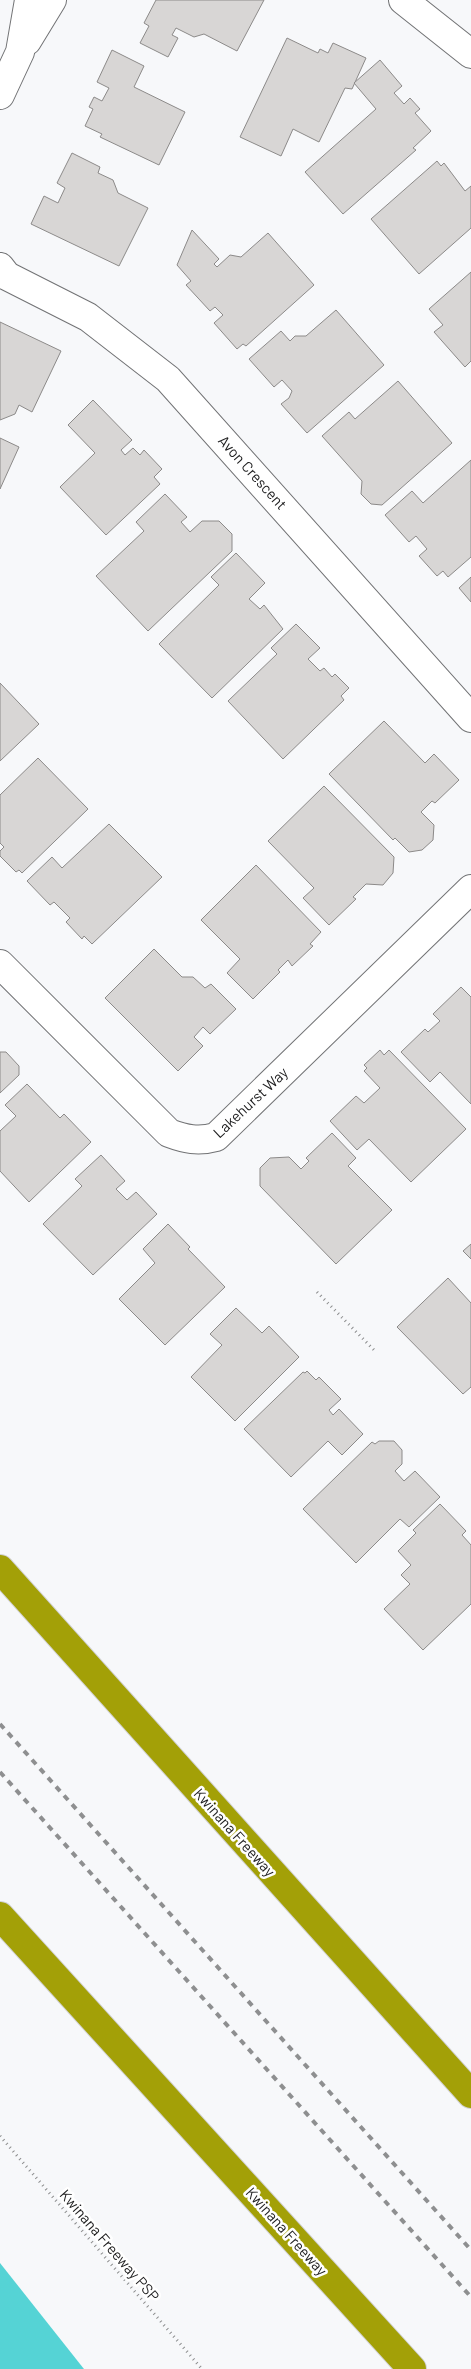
<svg xmlns="http://www.w3.org/2000/svg" width="471" height="2369" font-family="Barlow,sans-serif">
  <rect width="100%" height="100%" fill="#f7f8fa"/>
  <path fill="#55d3d5" d="M 0,2263 L 84,2369 L 0,2369 Z"/>
  <g fill="#d8d6d5" stroke="#8c8a89">
    <path d="M 156,0 L 264,0 L 237,51 L 204,34 L 194,37 L 176,28 L 172,35 L 178,38 L 168,57 L 140,43 L 149,26 L 144,23 Z"/>
    <path d="M 287,38 L 318,53 L 320,49 L 328,53 L 333,43 L 366,58 L 352,89 L 345,88 L 319,142 L 293,129 L 281,156 L 240,137 Z"/>
    <path d="M 112,50 L 144,66 L 134,87 L 185,112 L 159,165 L 100,137 L 102,134 L 85,126 L 93,109 L 89,107 L 94,97 L 102,101 L 109,88 L 97,82 Z"/>
    <path d="M 380,60 L 402,86 L 394,93 L 404,104 L 410,98 L 420,109 L 415,113 L 431,131 L 413,148 L 416,150 L 343,214 L 305,172 L 376,109 L 354,83 Z"/>
    <path d="M 72,153 L 100,167 L 98,173 L 113,180 L 118,193 L 148,208 L 119,266 L 31,224 L 44,196 L 58,203 L 65,188 L 57,183 Z"/>
    <path d="M 437,161 L 441,166 L 444,163 L 465,191 L 471,186 L 471,228 L 419,274 L 371,219 Z"/>
    <path d="M 192,230 L 219,259 L 214,264 L 217,267 L 230,255 L 241,257 L 268,233 L 314,285 L 246,346 L 243,344 L 237,349 L 214,323 L 223,315 L 215,307 L 210,311 L 186,285 L 191,281 L 177,265 Z"/>
    <path d="M 471,272 L 471,361 L 465,367 L 434,332 L 443,325 L 429,309 Z"/>
    <path d="M 336,310 L 384,365 L 307,433 L 281,404 L 289,398 L 292,391 L 282,380 L 274,387 L 249,359 L 281,331 L 290,341 L 295,336 L 306,336 Z"/>
    <path d="M 0,322 L 61,351 L 32,412 L 19,405 L 15,414 L 0,420 Z"/>
    <path d="M 398,381 L 452,443 L 382,505 L 371,504 L 361,494 L 362,481 L 322,436 L 349,412 L 355,419 Z"/>
    <path d="M 93,400 L 132,440 L 121,450 L 125,455 L 133,448 L 140,455 L 144,450 L 162,469 L 154,477 L 160,484 L 106,535 L 60,487 L 95,453 L 68,425 Z"/>
    <path d="M 0,438 L 19,447 L 0,489 Z"/>
    <path d="M 471,460 L 471,557 L 448,577 L 443,571 L 437,576 L 419,556 L 427,549 L 416,536 L 409,542 L 385,515 L 412,491 L 423,503 Z"/>
    <path d="M 165,494 L 187,517 L 181,522 L 190,532 L 202,521 L 219,521 L 232,534 L 232,551 L 148,631 L 96,576 L 144,531 L 136,522 Z"/>
    <path d="M 236,553 L 265,583 L 249,599 L 260,609 L 264,605 L 283,629 L 212,698 L 159,644 L 219,585 L 211,577 Z"/>
    <path d="M 471,577 L 471,602 L 459,588 Z"/>
    <path d="M 296,624 L 320,648 L 308,659 L 320,671 L 324,668 L 332,677 L 335,674 L 349,688 L 341,696 L 344,700 L 283,759 L 228,701 L 277,654 L 271,648 Z"/>
    <path d="M 0,683 L 39,724 L 0,761 Z"/>
    <path d="M 384,721 L 425,763 L 434,754 L 459,780 L 435,803 L 432,801 L 421,812 L 434,825 L 433,840 L 422,850 L 409,852 L 395,838 L 393,840 L 329,774 Z"/>
    <path d="M 38,758 L 88,809 L 22,873 L 19,870 L 16,872 L 0,856 L 0,851 L 4,847 L 0,843 L 0,795 Z"/>
    <path d="M 324,786 L 394,857 L 393,873 L 383,885 L 366,884 L 353,897 L 356,899 L 329,925 L 303,898 L 314,888 L 268,841 Z"/>
    <path d="M 109,824 L 162,877 L 92,944 L 84,936 L 82,939 L 66,922 L 70,918 L 54,902 L 50,905 L 27,881 L 52,857 L 62,868 Z"/>
    <path d="M 256,865 L 321,932 L 310,944 L 313,946 L 292,966 L 288,960 L 278,970 L 280,972 L 253,999 L 227,973 L 240,959 L 201,920 Z"/>
    <path d="M 154,949 L 182,977 L 193,977 L 205,988 L 211,984 L 236,1009 L 210,1034 L 203,1027 L 194,1037 L 203,1046 L 178,1071 L 105,998 Z"/>
    <path d="M 461,987 L 471,997 L 471,1104 L 440,1072 L 430,1082 L 401,1052 L 425,1029 L 428,1032 L 440,1021 L 433,1014 Z"/>
    <path d="M 380,1050 L 384,1055 L 389,1050 L 466,1129 L 411,1182 L 369,1139 L 357,1150 L 330,1121 L 356,1096 L 364,1103 L 380,1088 L 364,1071 L 367,1068 L 364,1065 Z"/>
    <path d="M 0,1052 L 6,1052 L 19,1066 L 19,1075 L 0,1093 Z"/>
    <path d="M 27,1084 L 60,1118 L 64,1114 L 91,1142 L 29,1202 L 0,1171 L 0,1131 L 16,1116 L 5,1105 Z"/>
    <path d="M 332,1133 L 356,1158 L 348,1166 L 392,1210 L 336,1264 L 260,1186 L 260,1168 L 270,1158 L 289,1157 L 301,1169 L 309,1161 L 306,1158 Z"/>
    <path d="M 101,1155 L 125,1181 L 116,1189 L 127,1200 L 136,1192 L 157,1214 L 93,1275 L 43,1224 L 82,1186 L 75,1179 Z"/>
    <path d="M 168,1224 L 190,1247 L 188,1249 L 225,1287 L 165,1345 L 119,1299 L 155,1263 L 143,1249 Z"/>
    <path d="M 471,1244 L 471,1259 L 463,1251 Z"/>
    <path d="M 448,1278 L 471,1303 L 471,1387 L 463,1394 L 397,1327 Z"/>
    <path d="M 236,1308 L 262,1333 L 269,1326 L 299,1357 L 235,1421 L 191,1377 L 222,1345 L 210,1334 Z"/>
    <path d="M 307,1371 L 316,1380 L 319,1377 L 341,1399 L 329,1410 L 333,1415 L 339,1409 L 363,1434 L 342,1455 L 328,1441 L 291,1477 L 244,1429 L 303,1372 L 305,1373 Z"/>
    <path d="M 379,1441 L 394,1441 L 402,1450 L 402,1464 L 395,1471 L 404,1481 L 415,1471 L 440,1497 L 409,1527 L 400,1519 L 356,1563 L 303,1509 L 372,1442 L 375,1444 Z"/>
    <path d="M 440,1504 L 466,1531 L 462,1535 L 471,1545 L 471,1604 L 423,1650 L 384,1609 L 410,1584 L 401,1575 L 411,1565 L 398,1551 L 416,1533 L 413,1530 Z"/>
  </g>
  <g fill="none" stroke-linecap="round" stroke-linejoin="round">
    <g stroke="#727375" stroke-width="30">
      <g id="minor">
        <path d="M 27,41 L 52,0"/>
        <path d="M 0,95 L 20,52 L 29,0"/>
        <path d="M 0,267 L 7,276 L 88,317 L 168,379 L 471,718"/>
        <path d="M 0,964 L 169,1133 C 185,1139 198,1142 216,1137 L 471,889"/>
      </g>
    </g>
    <g stroke="#727375" stroke-width="30">
      <path id="tertiary" d="M 403,0 L 471,54"/>
    </g>
    <g stroke="#d2d2d3" stroke-width="30">
      <g id="motorway">
        <path d="M 0,1569 L 471,2094"/>
        <path d="M 0,1916 L 412,2369"/>
      </g>
    </g>
    <g stroke="#8c8d8e" stroke-width="3" stroke-dasharray="1 4" stroke-linecap="butt">
      <path d="M 317,1292 L 374,1350"/>
      <path d="M 0,2136 L 202,2369"/>
    </g>
    <use href="#minor" stroke="#fff" stroke-width="28"/>
    <use href="#tertiary" stroke="#fff" stroke-width="28"/>
    <use href="#motorway" stroke="#a3a007" stroke-width="28"/>
    <g stroke="#8e8f90" stroke-width="4" stroke-dasharray="6 6" stroke-linecap="butt">
      <path d="M 0,1724 L 471,2250"/>
      <path d="M 0,1772 L 471,2297"/>
    </g>
  </g>
  <g text-anchor="middle" dominant-baseline="central" stroke-width="5" stroke-linejoin="round" paint-order="stroke">
    <g font-size="15" fill="#202021" stroke="#fff">
      <text transform="translate(253 472) rotate(48)">Avon Crescent</text>
      <text transform="translate(250 1102) rotate(-43)">Lakehurst Way</text>
      <text transform="translate(235 1832) rotate(48)">Kwinana Freeway</text>
      <text transform="translate(287 2231) rotate(48)">Kwinana Freeway</text>
      <text transform="translate(110 2245) rotate(49)">Kwinana Freeway PSP</text>
    </g>
  </g>
</svg>
